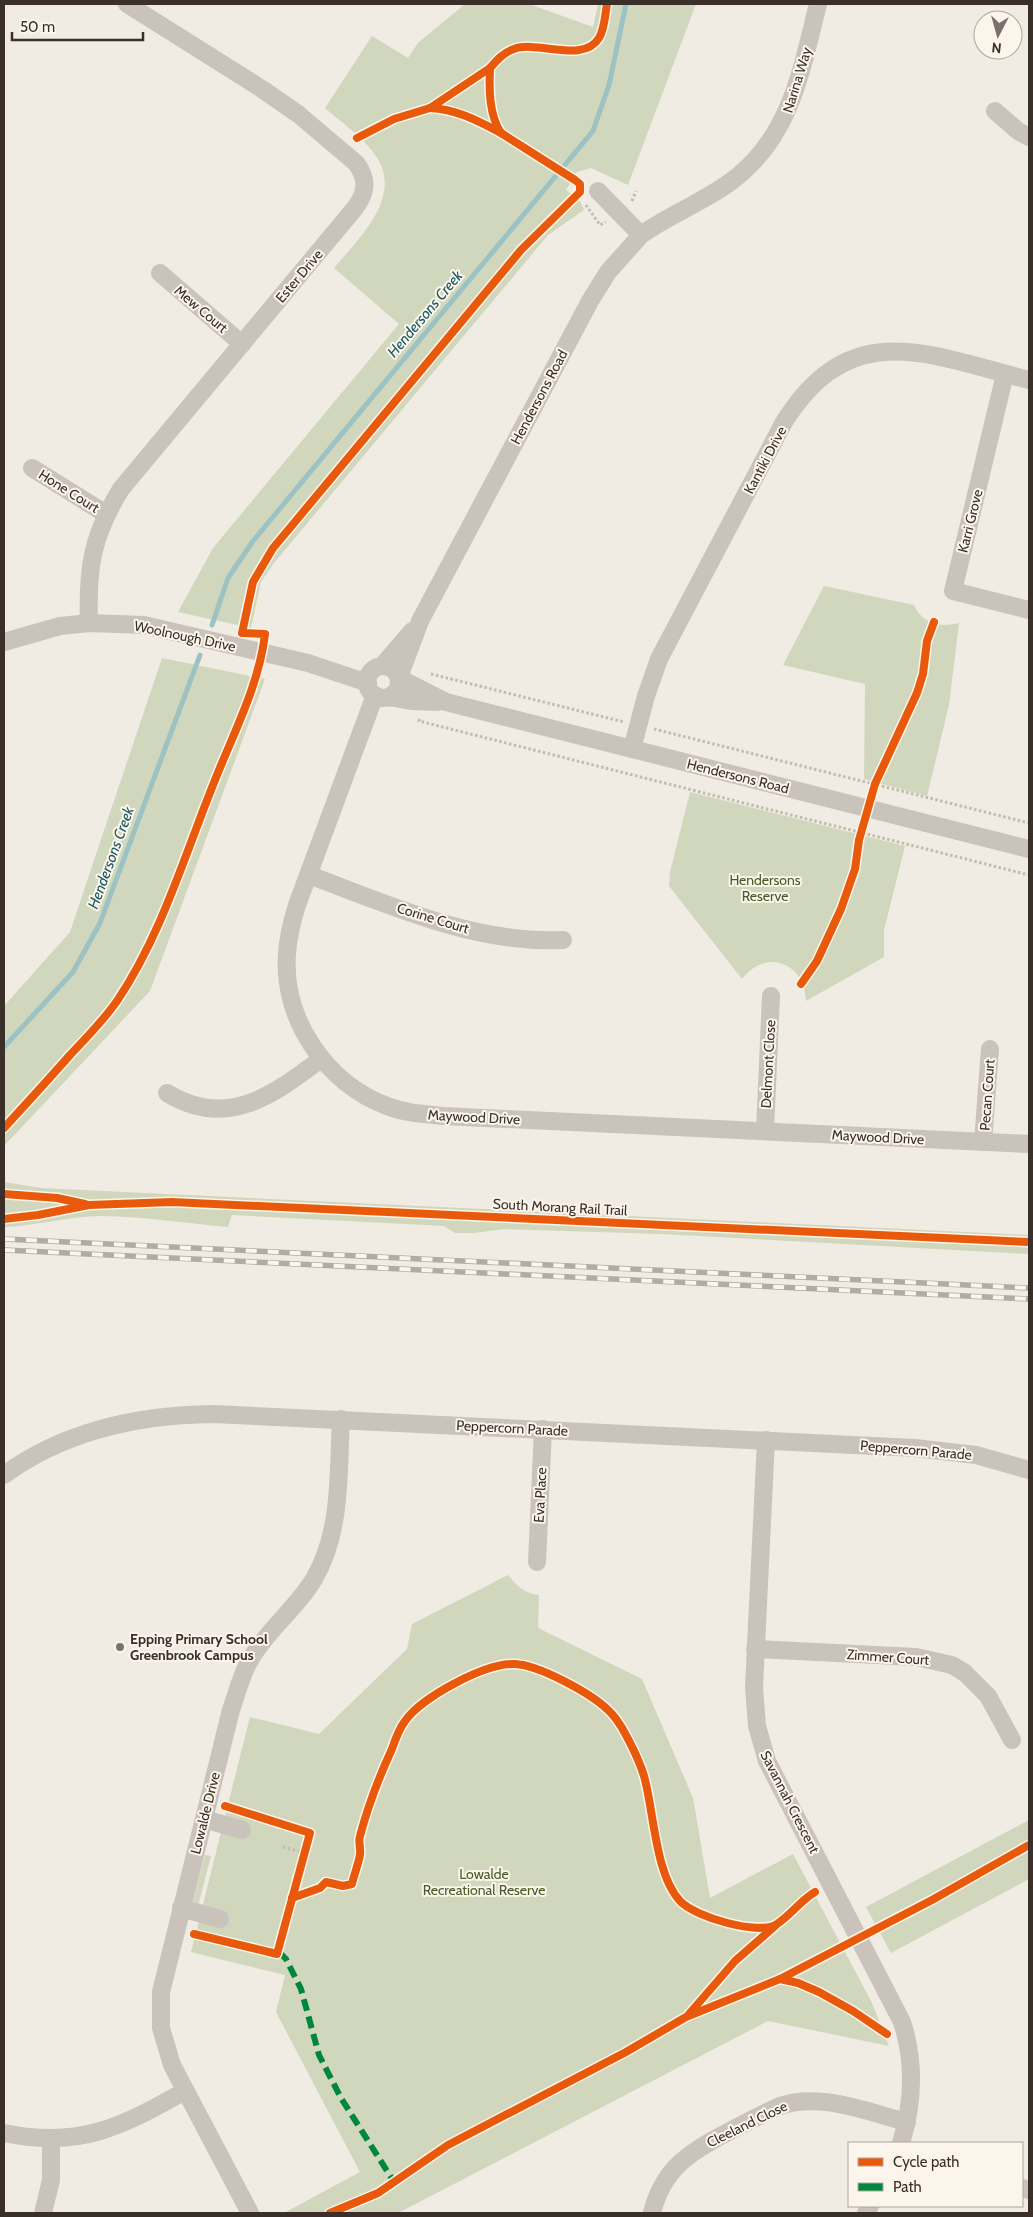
<svg xmlns="http://www.w3.org/2000/svg" width="1033" height="2217" font-family="Cabin,sans-serif">
  <rect width="100%" height="100%" fill="#f0ebe3"/>
  <g fill="#d0d7bc">
    <path d="M 465,4 L 529,4 L 593,27 L 598,4 L 696,4 L 628,185 L 591,168 L 577,172 L 566,190 L 580,201 L 584,210 L 548,235 L 274,563 L 261,582 L 251,628 L 178,612 L 213,548 L 399,324 L 334,268 C 359,238 407,194 373,152 C 360,135 341,122 325,108 L 372,36 L 408,58 L 418,43 Z"/>
    <path d="M 824,586 L 914,605 C 922,624 940,628 959,623 L 949,705 L 927,796 L 864,779 L 865,684 L 783,665 Z"/>
    <path d="M 162,658 L 265,679 L 150,991 L 4,1146 L 4,1006 L 70,932 Z"/>
    <path d="M 690,792 L 905,846 L 884,930 L 884,957 L 806,1001 C 805,962 765,948 742,979 L 669,886 L 670,872 Z"/>
    <path d="M 4,1182 L 41,1188 L 1029,1235 L 1029,1254 L 661,1234 L 504,1229 L 474,1233 L 455,1233 L 444,1226 L 232,1215 L 228,1227 C 186,1223 144,1217 102,1216 C 69,1216 37,1226 4,1227 Z"/>
    <path d="M 508,1575 C 516,1585 525,1594 539,1595 L 538,1628 L 642,1679 L 693,1798 L 710,1898 L 793,1854 L 872,2003 L 889,2046 L 768,2021 L 398,2213 L 284,2213 L 360,2172 L 276,2012 L 285,1975 L 191,1952 L 250,1717 L 319,1734 L 407,1649 L 412,1624 Z"/>
    <path d="M 1029,1820 L 1029,1879 L 891,1953 L 866,1907 Z"/>
    <path d="M 205,1855 L 211,1856 L 198,1906 L 193,1901 Z"/>
  </g>
  <g fill="none" stroke-linecap="round" stroke-linejoin="round">
    <g stroke="#9dc2c4" stroke-width="5">
      <path d="M 212,625 L 228,578 L 253,541 L 593,131 L 609,85 L 626,4"/>
      <path d="M 4,1047 L 73,972 L 100,923 L 200,655"/>
    </g>
    <g stroke="#c2bbb4" stroke-width="3" stroke-dasharray="2.5 2.5" stroke-linecap="butt">
      <path d="M 632,201 L 636,191"/>
      <path d="M 586,205 L 600,225 L 606,222"/>
      <path d="M 431,674 L 624,722"/>
      <path d="M 420,719 L 419,721 L 1029,875"/>
      <path d="M 654,729 L 1029,823"/>
      <path d="M 283,1847 L 305,1853"/>
    </g>
    <g stroke="#c9c3bc" stroke-width="18">
      <path d="M 995,111 L 1018,131 L 1029,137"/>
      <path d="M 641,235 C 672,213 709,200 738,176 C 792,132 802,67 818,4"/>
      <path d="M 160,273 L 242,344"/>
      <path d="M 1005,374 L 953,591 L 1029,610"/>
      <path d="M 32,468 L 106,514"/>
      <path d="M 89,623 C 87,568 92,536 121,489 L 355,208 C 367,192 368,179 356,163 L 298,114 L 262,89 L 127,4"/>
      <path d="M 4,642 L 60,626 L 89,623 L 144,625 L 308,663 L 368,683"/>
      <path d="M 382,666 L 412,631"/>
      <circle cx="383" cy="682" r="16"/>
      <path d="M 399,677 L 420,621 L 590,301 L 608,272 L 641,235 L 598,191"/>
      <path d="M 399,678 L 446,702 L 1029,849"/>
      <path d="M 375,695 L 297,905 C 292,921 288,937 287,954 C 282,1019 326,1083 387,1106 C 405,1113 423,1114 443,1116 L 1029,1144"/>
      <path d="M 389,697 L 413,701 L 438,702"/>
      <path d="M 632,749 L 646,696 L 659,659 L 784,422 C 851,315 929,355 1029,380"/>
      <path d="M 309,875 C 390,905 474,944 563,940"/>
      <path d="M 167,1093 C 227,1130 273,1095 321,1059"/>
      <path d="M 765,1131 L 771,996"/>
      <path d="M 983,1142 L 990,1049"/>
      <path d="M 766,1440 L 754,1687 L 757,1726 L 767,1761 L 902,2022 C 915,2062 913,2104 901,2143"/>
      <path d="M 4,1475 C 64,1431 139,1415 213,1414 L 915,1448 L 976,1455 L 1029,1470"/>
      <path d="M 537,1562 L 543,1429"/>
      <path d="M 755,1649 L 916,1657 L 952,1665 L 965,1673 L 988,1696 L 1012,1740"/>
      <path d="M 204,1819 L 242,1830"/>
      <path d="M 181,1908 L 220,1919"/>
      <path d="M 4,2133 C 79,2149 121,2127 185,2091"/>
      <path d="M 1022,2188 L 1029,2190"/>
      <path d="M 43,2213 L 51,2180 L 51,2139"/>
      <path d="M 250,2213 L 172,2065 L 161,2028 L 161,1992 L 231,1710 C 237,1693 241,1675 250,1660 C 267,1630 296,1609 314,1579 C 342,1531 338,1473 341,1419"/>
      <path d="M 652,2213 C 663,2168 690,2152 728,2132 C 745,2123 762,2114 780,2106 C 821,2092 867,2112 907,2122"/>
      <path d="M 866,2213 L 870,2206"/>
    </g>
    <g stroke="#b1aba6" stroke-width="5.5">
      <g id="rail">
        <path d="M 4,1239 L 1029,1288"/>
        <path d="M 4,1250 L 1029,1299"/>
      </g>
    </g>
    <use href="#rail" stroke="#fcf5eb" stroke-width="4" stroke-dasharray="11" stroke-linecap="butt"/>
    <path stroke="#00873e" stroke-width="6" stroke-dasharray="12 6" stroke-linecap="butt" d="M 279,1952 L 286,1959 L 301,1989 L 319,2055 L 341,2098 L 394,2182"/>
    <g stroke="#fcf5eb" stroke-width="11">
      <g id="cycleway">
        <path d="M 430,108 C 456,109 478,121 501,133"/>
        <path d="M 357,138 L 394,119 L 430,108 L 490,68"/>
        <path d="M 801,984 L 817,961 L 841,909 L 855,869 L 859,840 L 875,784 L 917,693 L 923,674 L 927,641 L 934,622"/>
        <path d="M 4,1128 C 26,1104 48,1080 70,1055 C 86,1038 103,1021 117,1001 C 162,934 185,854 215,780 C 234,732 259,685 265,634 L 242,633 L 253,582 L 273,548 L 289,529 L 521,250 L 580,192 L 580,184 L 575,180 L 501,133 C 489,115 489,89 490,68 C 497,60 504,52 514,49 C 538,40 583,64 599,38 C 605,28 605,14 607,4"/>
        <path d="M 4,1194 L 57,1198 L 85,1204"/>
        <path d="M 4,1219 L 38,1215 L 89,1205 L 172,1202 L 1029,1242"/>
        <path d="M 292,1898 L 320,1888 L 326,1882 L 343,1886 L 352,1884 C 354,1875 358,1865 360,1855 C 361,1848 358,1842 360,1836 C 368,1806 379,1777 392,1749 C 395,1740 399,1729 405,1721 C 422,1697 485,1663 515,1664 C 539,1665 590,1693 607,1709 C 616,1717 622,1727 627,1737 C 634,1750 640,1763 644,1776 C 654,1811 655,1874 680,1901 C 695,1917 759,1936 777,1924 C 791,1915 801,1900 815,1892"/>
        <path d="M 194,1934 L 277,1954 L 310,1833 L 225,1806"/>
        <path d="M 780,1979 L 932,1900 L 1029,1845"/>
        <path d="M 689,2014 L 735,1961 L 775,1926"/>
        <path d="M 330,2213 L 378,2193 L 448,2145 L 626,2052 L 686,2017 L 780,1979 L 798,1983 L 819,1992 L 853,2011 L 887,2034"/>
      </g>
    </g>
    <use href="#cycleway" stroke="#e8590c" stroke-width="8"/>
  </g>
  <circle fill="#7a716a" stroke="#fcf5eb" stroke-width="2" cx="120" cy="1647" r="5"/>
  <g text-anchor="middle" dominant-baseline="central" stroke-width="4" stroke-linejoin="round" paint-order="stroke">
    <g font-size="14" fill="#3b3029" stroke="#fcf5eb">
      <text transform="translate(797 80) rotate(-73)">Narina Way</text>
      <text transform="translate(299 276) rotate(-50)">Ester Drive</text>
      <text transform="translate(201 309) rotate(40)">Mew Court</text>
      <text transform="translate(539 397) rotate(-62)">Hendersons Road</text>
      <text transform="translate(765 460) rotate(-62)">Kantiki Drive</text>
      <text transform="translate(69 491) rotate(32)">Hone Court</text>
      <text transform="translate(970 521) rotate(-76)">Karri Grove</text>
      <text transform="translate(185 636) rotate(12)">Woolnough Drive</text>
      <text transform="translate(738 776) rotate(14)">Hendersons Road</text>
      <text transform="translate(433 918) rotate(17)">Corine Court</text>
      <text transform="translate(768 1064) rotate(-87)">Delmont Close</text>
      <text transform="translate(987 1095) rotate(-86)">Pecan Court</text>
      <text transform="translate(474 1117) rotate(3)">Maywood Drive</text>
      <text transform="translate(878 1137) rotate(3)">Maywood Drive</text>
      <text transform="translate(560 1207) rotate(3)">South Morang Rail Trail</text>
      <text transform="translate(512 1428) rotate(3)">Peppercorn Parade</text>
      <text transform="translate(916 1450) rotate(5)">Peppercorn Parade</text>
      <text transform="translate(540 1495) rotate(-87)">Eva Place</text>
      <text transform="translate(888 1657) rotate(4)">Zimmer Court</text>
      <text transform="translate(790 1802) rotate(63)">Savannah Crescent</text>
      <text transform="translate(205 1813) rotate(-76)">Lowalde Drive</text>
      <text transform="translate(747 2124) rotate(-26)">Cleeland Close</text>
    </g>
    <g font-size="14" fill="#475d29" stroke="#fcf5eb">
      <text x="765" y="880">Hendersons<tspan x="765" dy="16">Reserve</tspan></text>
      <text x="484" y="1874">Lowalde<tspan x="484" dy="16">Recreational Reserve</tspan></text>
    </g>
    <g font-size="14" font-weight="bold" fill="#3b3029" stroke="#fcf5eb" text-anchor="start">
      <text x="130" y="1639">Epping Primary School<tspan x="130" dy="16">Greenbrook Campus</tspan></text>
    </g>
    <g font-size="15" font-style="italic" fill="#195962" stroke="#fcf5eb">
      <text transform="translate(425 314) rotate(-50)">Hendersons Creek</text>
      <text transform="translate(111 858) rotate(-70)">Hendersons Creek</text>
    </g>
  </g>
  <rect width="1033" height="2217" fill="none" stroke="#3b3029" stroke-width="10"/>
  <rect x="848" y="2142" width="175" height="65" fill="#fcf5eb" stroke="#afa69d"/>
  <rect x="858" y="2158" width="25" height="8" fill="#e8590c" stroke="#afa69d"/>
  <text x="893" y="2167" font-size="15" fill="#3b3029">Cycle path</text>
  <rect x="858" y="2183" width="25" height="8" fill="#00873e" stroke="#afa69d"/>
  <text x="893" y="2192" font-size="15" fill="#3b3029">Path</text>
  <g transform="translate(998 35) rotate(186)"><circle r="24" fill="#fcf5eb" stroke="#afa69d"/>
  <path d="M0-4L9 19L0 12L-9 19Z" fill="#7a716a"/>
  <text y="-8" font-size="14" font-weight="bold" text-anchor="middle" fill="#3b3029">N</text>
  </g>
  <path d="M12 32v8h131v-8" fill="none" stroke="#3b3029" stroke-width="2.5"/>
  <text x="20" y="32" font-size="15" fill="#3b3029" stroke="#fcf5eb" stroke-width="4" paint-order="stroke">50 m</text>
</svg>
